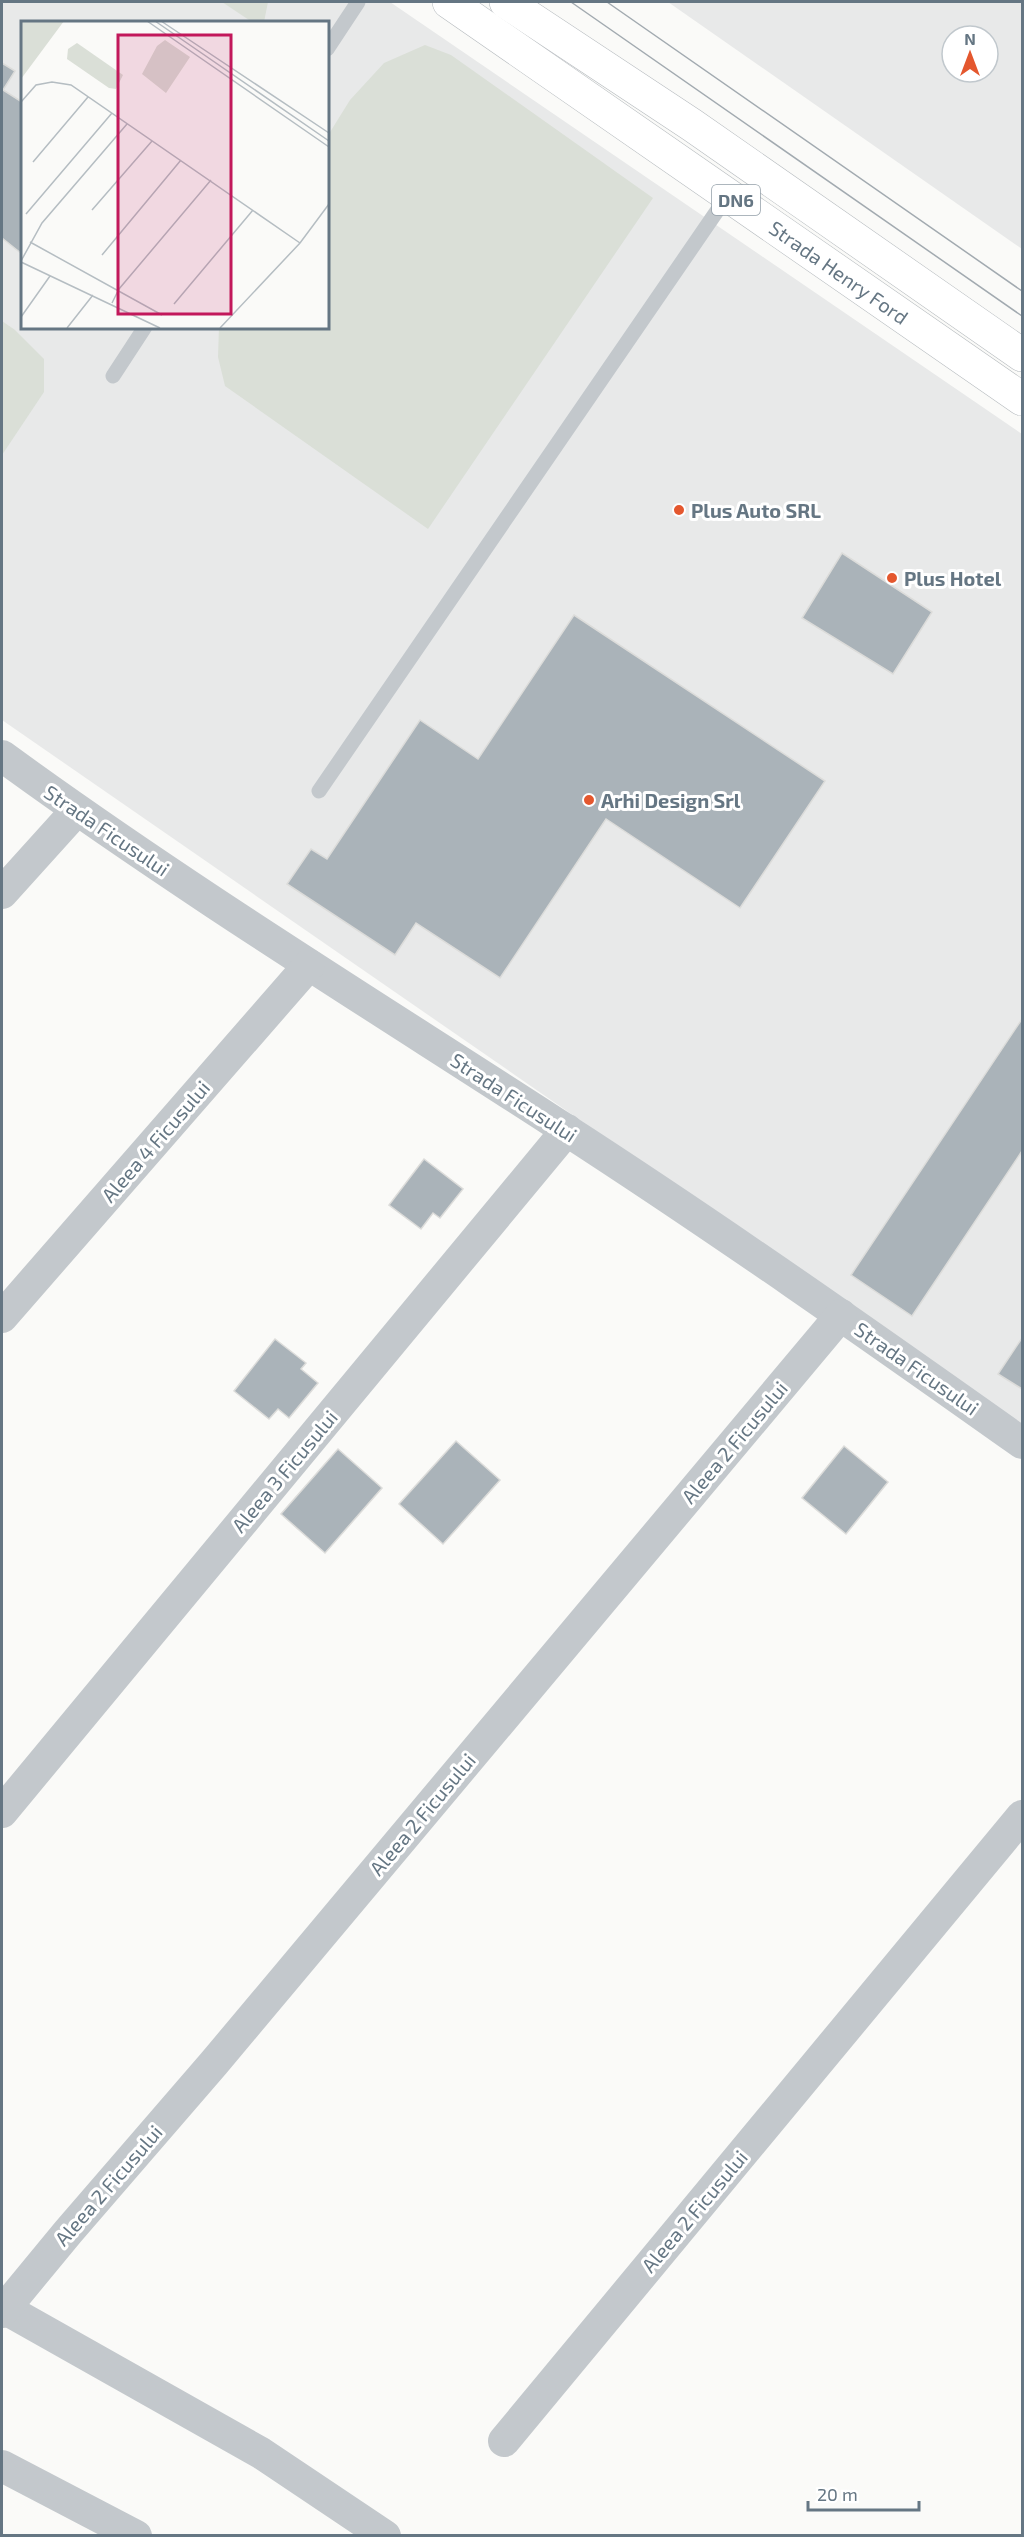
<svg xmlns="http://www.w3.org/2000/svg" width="1024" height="2537" font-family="'Exo 2',sans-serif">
  <rect width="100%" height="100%" fill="#fafaf8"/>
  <g fill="#e8e9e9" fill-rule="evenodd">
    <path d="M 2,2 L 390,2 L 1022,434 L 1022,1426 L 2,720 ZM 22,22 L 327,22 L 327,327 L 22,327 Z"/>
    <path d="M 668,2 L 1022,2 L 1022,249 ZM 952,36 L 988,36 L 988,72 L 952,72 Z"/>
  </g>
  <g fill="#dadfd7">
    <path d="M 222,2 L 268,2 L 264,22 L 252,22 Z"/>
    <path d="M 425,45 L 451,55 L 653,198 L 428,529 L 225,386 L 218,357 L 219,327 L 327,327 L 327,137 L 350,100 L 384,63 Z"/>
    <path d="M 2,321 L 15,330 L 44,359 L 44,392 L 2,455 Z"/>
  </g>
  <g fill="#aab3b9" stroke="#dcdcda" stroke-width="1.5">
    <path d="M 2,63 L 15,71 L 3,90 L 22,102 L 22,254 L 2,238 Z"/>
    <path d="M 842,553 L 932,612 L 893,674 L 802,618 Z"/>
    <path d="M 574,615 L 825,781 L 740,908 L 606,819 L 500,978 L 416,923 L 395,955 L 287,884 L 311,849 L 327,859 L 420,720 L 478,759 Z"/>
    <path d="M 1022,1019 L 1022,1151 L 912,1316 L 851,1275 Z"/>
    <path d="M 424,1159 L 463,1189 L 440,1218 L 433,1213 L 421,1229 L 389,1205 Z"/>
    <path d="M 1022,1338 L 1022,1389 L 998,1374 Z"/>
    <path d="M 275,1339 L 306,1363 L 301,1369 L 318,1383 L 289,1418 L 278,1409 L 269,1419 L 234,1391 Z"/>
    <path d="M 456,1441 L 500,1480 L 443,1544 L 399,1504 Z"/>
    <path d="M 844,1446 L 888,1482 L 846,1534 L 802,1498 Z"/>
    <path d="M 338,1449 L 382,1488 L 325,1553 L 281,1514 Z"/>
  </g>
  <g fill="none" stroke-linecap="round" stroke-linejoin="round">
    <g stroke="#b5babe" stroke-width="34">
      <g id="primary">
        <path d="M 449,2 L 1022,399"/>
        <path d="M 506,2 L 692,125 L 1022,355"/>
      </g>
    </g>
    <g stroke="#c3c8cc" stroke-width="15">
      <path d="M 327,49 L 358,2"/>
      <path d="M 113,376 L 145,327"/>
      <path d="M 319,791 L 728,195"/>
    </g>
    <g stroke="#c3c8cc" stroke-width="32">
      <path d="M 2,756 C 183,888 375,1006 563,1128 C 719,1229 871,1336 1022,1443"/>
      <path d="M 2,893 L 76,811"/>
      <path d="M 2,1317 L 309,965"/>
      <path d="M 2,1812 L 567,1130"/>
      <path d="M 2,2307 L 261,2453 L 385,2536"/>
      <path d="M 2,2312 L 68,2232 L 214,2063 L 841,1315"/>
      <path d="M 504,2441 L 1022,1816"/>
      <path d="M 2,2466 L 136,2536"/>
    </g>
    <use href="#primary" stroke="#fff" stroke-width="33"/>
    <g stroke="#a2aab0" stroke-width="1.5">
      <path d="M 571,2 L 1022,316"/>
      <path d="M 607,2 L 1022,291"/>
    </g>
  </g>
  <g fill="#e4572e" stroke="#fff" stroke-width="2">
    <circle cx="679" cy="510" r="6"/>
    <circle cx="892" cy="578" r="6"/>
    <circle cx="589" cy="800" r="6"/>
  </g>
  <g text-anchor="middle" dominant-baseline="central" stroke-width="6" stroke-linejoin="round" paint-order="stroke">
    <rect fill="#fff" stroke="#939fa8" stroke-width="1.5" x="712" y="185" width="48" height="30" rx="4.5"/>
    <g font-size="18" font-weight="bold" fill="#657683">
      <text x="736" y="200">DN6</text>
    </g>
    <g font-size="20" fill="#657683" stroke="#fff">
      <text transform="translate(839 272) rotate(35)">Strada Henry Ford</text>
      <text transform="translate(107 830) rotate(34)">Strada Ficusului</text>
      <text transform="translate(514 1097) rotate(33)">Strada Ficusului</text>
      <text transform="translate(155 1141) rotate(-49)">Aleea 4 Ficusului</text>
      <text transform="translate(917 1368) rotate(35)">Strada Ficusului</text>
      <text transform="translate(734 1442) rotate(-50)">Aleea 2 Ficusului</text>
      <text transform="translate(284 1471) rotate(-50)">Aleea 3 Ficusului</text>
      <text transform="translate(422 1814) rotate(-50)">Aleea 2 Ficusului</text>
      <text transform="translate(108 2185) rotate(-49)">Aleea 2 Ficusului</text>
      <text transform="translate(694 2211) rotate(-50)">Aleea 2 Ficusului</text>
    </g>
    <g font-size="20" font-weight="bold" fill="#657683" stroke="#fff" text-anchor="start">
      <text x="691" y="510">Plus Auto SRL</text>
      <text x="904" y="578">Plus Hotel</text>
      <text x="601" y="800">Arhi Design Srl</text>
    </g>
  </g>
  <g transform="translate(21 21)">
    <rect width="308" height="308" fill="#fafaf8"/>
    <path d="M 0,0 L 43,0 L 0,58 ZM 144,19 L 169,36 L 145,72 L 121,53 L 136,25 ZM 56,22 L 102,54 L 95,68 L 88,67 L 46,38 L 47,28 Z" fill="#dadfd7"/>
    <path fill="none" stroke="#b5bdc2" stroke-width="1.5" d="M 126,0 L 308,126M 134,0 L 308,120M 140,0 L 308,112M 0,81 L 15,64 L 31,61 L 50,64 L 279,222M 12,141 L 67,76M 71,189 L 131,120M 5,193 L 91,92M 9,221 L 141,294M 81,234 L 160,139M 0,240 L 21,202 L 106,103M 0,241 L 139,307M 91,282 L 98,268 L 190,159M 153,283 L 232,189M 0,296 L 29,255M 46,307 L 72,274M 199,307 L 279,222 L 308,183"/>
    <path fill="#c2185b" fill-opacity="0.15" stroke="#c2185b" stroke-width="3" d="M 97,14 L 210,14 L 210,293 L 97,293 Z"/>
    <rect width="308" height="308" fill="none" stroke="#657683" stroke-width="3"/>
  </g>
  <rect width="1024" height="2537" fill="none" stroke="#657683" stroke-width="6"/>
  <g transform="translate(970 54)"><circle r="28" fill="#ffffff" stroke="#c1c8cd" stroke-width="1.5"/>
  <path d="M0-4.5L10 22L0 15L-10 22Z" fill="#e4572e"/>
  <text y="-9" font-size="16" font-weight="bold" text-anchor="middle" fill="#657683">N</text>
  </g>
  <path d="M808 2501v9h111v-9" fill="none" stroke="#657683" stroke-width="3"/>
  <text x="817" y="2501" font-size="18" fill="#657683" stroke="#ffffff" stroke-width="4.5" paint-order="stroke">20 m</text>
</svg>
